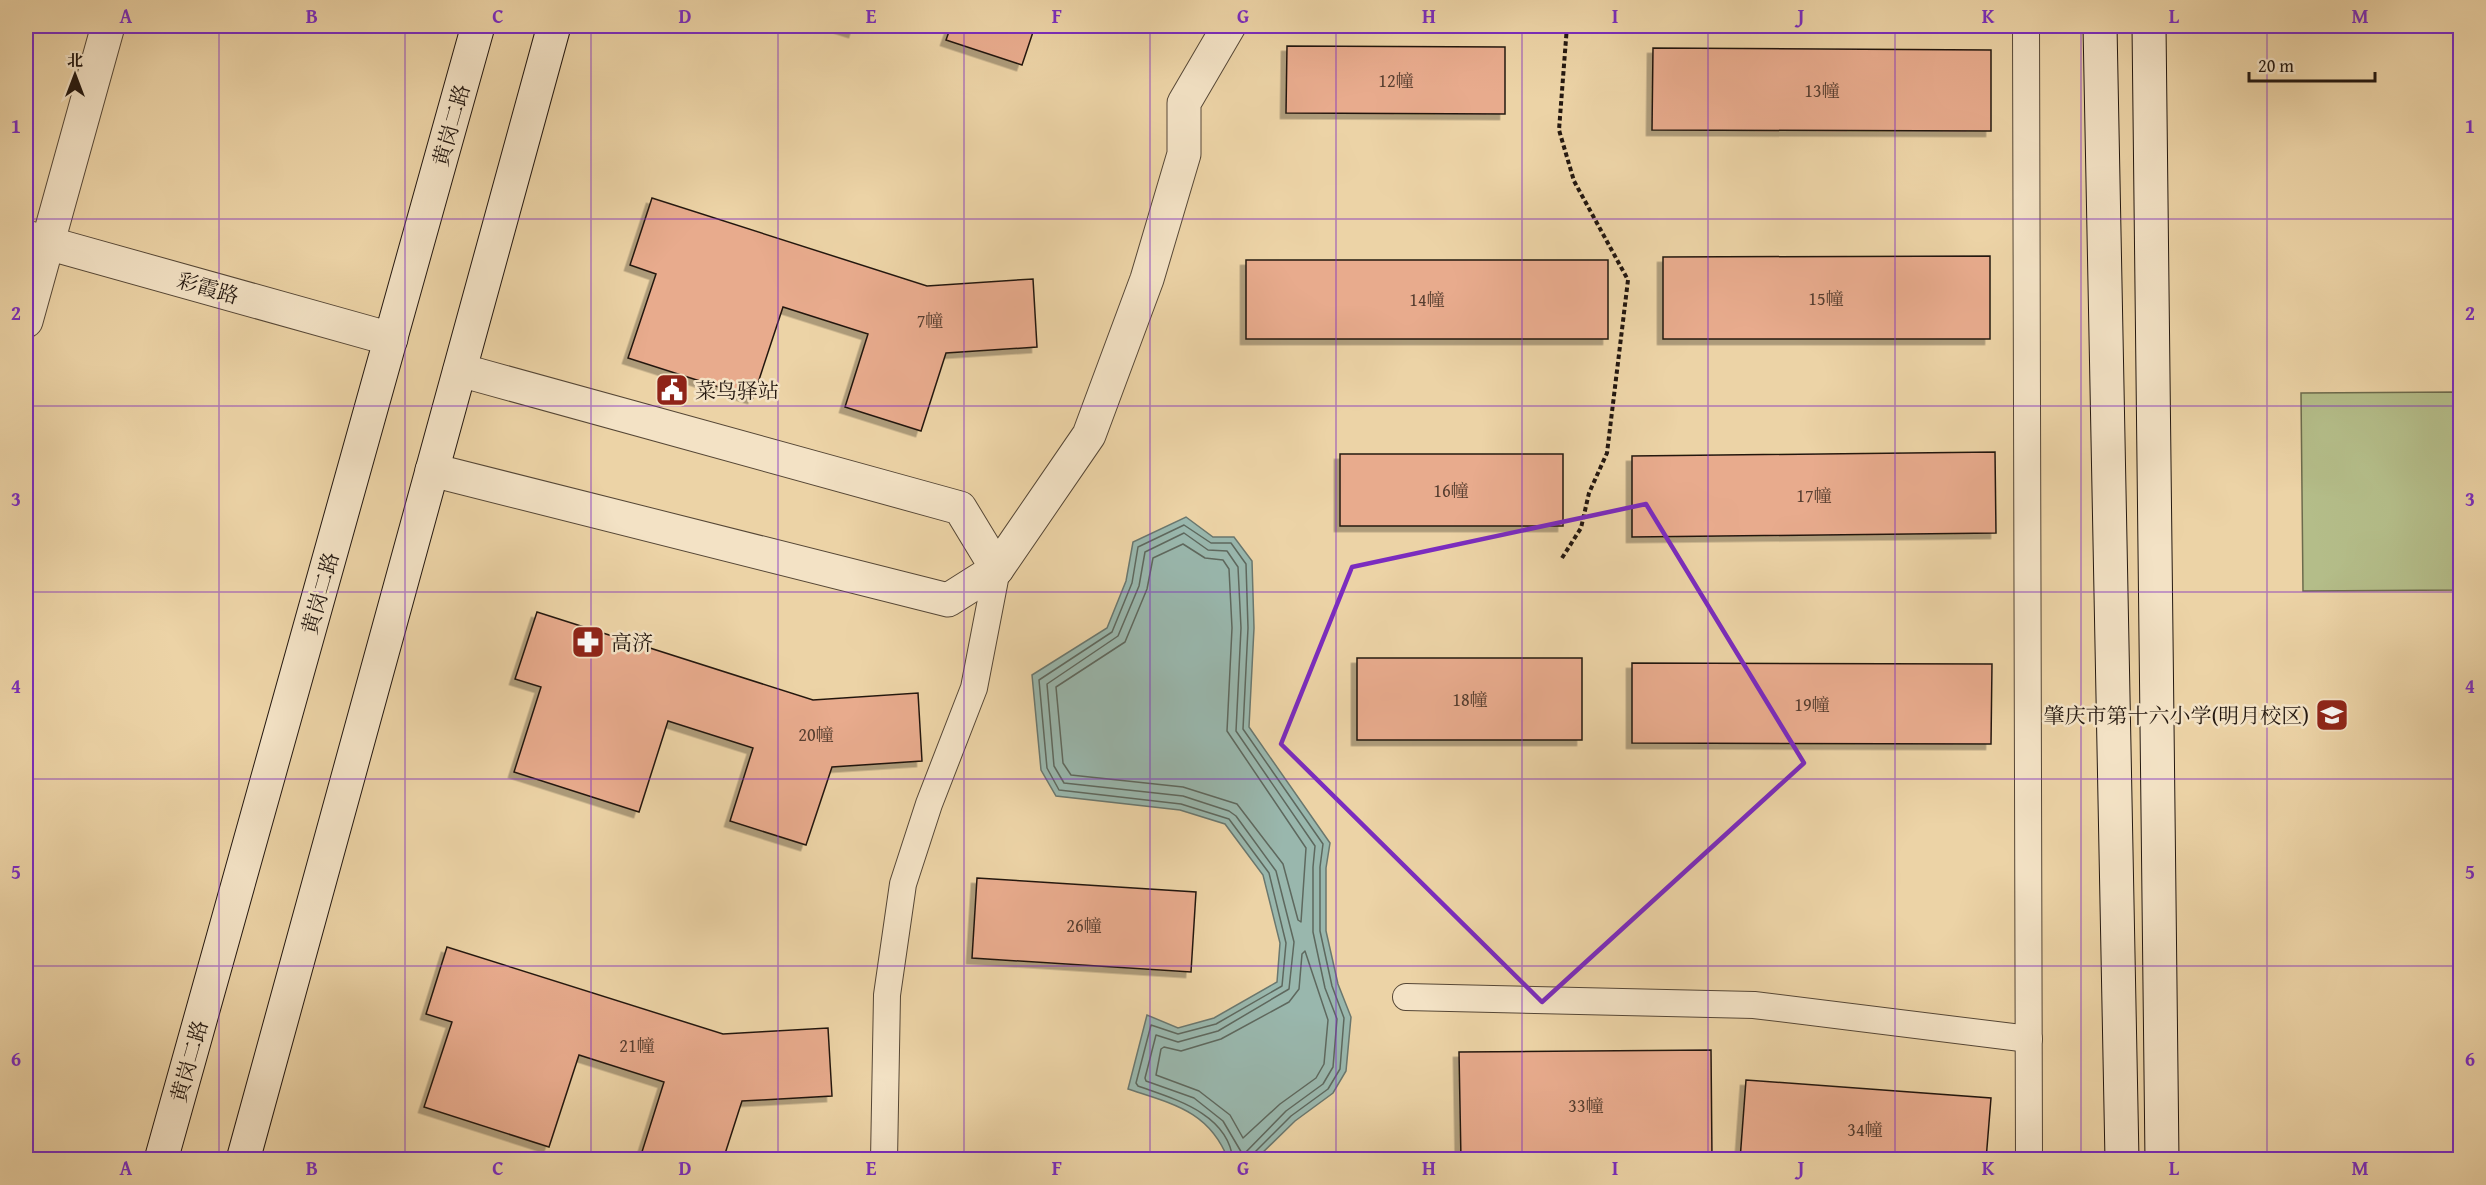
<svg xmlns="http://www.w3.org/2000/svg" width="2486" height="1185" font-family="'Gentium Book Plus','Noto Serif SC',serif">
  <defs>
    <filter id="shadow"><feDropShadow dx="-5.5" dy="5.5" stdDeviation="0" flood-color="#0004"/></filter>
  </defs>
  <rect width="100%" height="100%" fill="#ecd3a6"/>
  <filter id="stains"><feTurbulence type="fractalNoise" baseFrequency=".00333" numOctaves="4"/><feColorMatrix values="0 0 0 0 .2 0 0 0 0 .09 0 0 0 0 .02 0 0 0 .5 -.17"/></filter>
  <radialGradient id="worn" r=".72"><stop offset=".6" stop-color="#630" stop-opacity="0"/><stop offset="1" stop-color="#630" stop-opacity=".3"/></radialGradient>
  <path fill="#b4bd89" stroke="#6c6a4c" stroke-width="1.5" d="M 2460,392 L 2460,590 L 2303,591 L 2301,393 Z"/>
  <path fill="#99b7ad" stroke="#6a776e" stroke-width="1.5" d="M 1186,517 L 1213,537 L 1234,537 L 1252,561 L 1254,628 L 1249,727 L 1330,843 L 1326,868 L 1326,931 L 1338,984 L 1351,1017 L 1346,1071 L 1333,1093 L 1295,1121 L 1256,1159 L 1228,1159 C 1209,1111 1173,1104 1128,1089 L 1147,1015 L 1178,1028 L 1214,1018 L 1277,982 L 1280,943 L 1263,875 L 1225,824 L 1180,810 L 1056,796 L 1041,770 L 1032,675 L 1107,628 L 1126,581 L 1133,542 Z"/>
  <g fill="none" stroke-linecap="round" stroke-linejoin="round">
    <g stroke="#5e685e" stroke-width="1.5">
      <path d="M 1184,533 L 1208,550 L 1227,551 L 1238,567 L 1241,628 L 1236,731 L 1315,846 L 1313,867 L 1313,932 L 1325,988 L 1337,1019 L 1333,1067 L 1323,1084 L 1286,1111 L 1243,1155 L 1223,1121 L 1194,1098 L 1146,1081 L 1145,1078 L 1156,1035 L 1178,1042 L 1218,1031 L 1289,989 L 1294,942 L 1276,871 L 1236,816 L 1229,811 L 1183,796 L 1064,783 L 1054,766 L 1047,684 L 1118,636 L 1139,586 L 1145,552 Z"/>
      <path d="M 1183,544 L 1205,558 L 1223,560 L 1229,569 L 1232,628 L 1227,731 L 1306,848 L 1301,922 L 1298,920 L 1283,864 L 1237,804 L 1183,787 L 1071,775 L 1063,763 L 1056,687 L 1125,642 L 1147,589 L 1153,558 Z"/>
      <path d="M 1305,951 L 1328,1020 L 1324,1064 L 1316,1078 L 1280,1104 L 1243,1138 L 1230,1115 L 1199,1091 L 1156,1075 L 1161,1049 L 1164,1047 L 1181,1051 L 1221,1039 L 1289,1002 L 1299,989 L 1302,954 Z"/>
      <path d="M 1233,1160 C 1228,1113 1174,1099 1138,1086 L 1136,1083 L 1151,1025 L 1178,1034 L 1216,1024 L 1282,986 L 1286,943 L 1269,873 L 1229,819 L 1181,804 L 1059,790 L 1047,768 L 1039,680 L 1112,632 L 1132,583 L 1138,547 L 1184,525 L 1211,543 L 1231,543 L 1246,564 L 1248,628 L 1243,729 L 1323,844 L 1320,867 L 1320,931 L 1332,986 L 1344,1018 L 1340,1069 L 1328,1089 L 1291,1116 L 1254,1153 L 1252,1160"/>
    </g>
  </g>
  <g fill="#e8ab8d" stroke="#241810" stroke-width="1.5" filter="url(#shadow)">
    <path d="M 835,26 L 856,26 L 854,32 Z"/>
    <path d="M 951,26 L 1035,26 L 1022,65 L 946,40 Z"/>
    <path d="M 1287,46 L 1505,47 L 1505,114 L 1286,113 Z"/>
    <path d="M 1653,48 L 1991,50 L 1991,131 L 1652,130 Z"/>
    <path d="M 652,198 L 927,286 L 1033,279 L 1037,347 L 946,353 L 921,431 L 845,407 L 868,334 L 783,307 L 753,398 L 628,358 L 656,274 L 630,265 Z"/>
    <path d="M 1990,256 L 1990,339 L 1663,339 L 1663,257 Z"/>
    <rect x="1246" y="260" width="362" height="79"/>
    <path d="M 1995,452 L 1996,533 L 1632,537 L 1632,456 Z"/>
    <rect x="1340" y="454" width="223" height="72"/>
    <path d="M 537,612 L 813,700 L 918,693 L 922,761 L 832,767 L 806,845 L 730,821 L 753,748 L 668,721 L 639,812 L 514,772 L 541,687 L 515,679 Z"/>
    <rect x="1357" y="658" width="225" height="82"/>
    <path d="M 1632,663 L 1992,664 L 1991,744 L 1632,743 Z"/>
    <path d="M 977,878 L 1196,892 L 1191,972 L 972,958 Z"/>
    <path d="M 447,947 L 723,1034 L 828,1028 L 832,1096 L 742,1101 L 723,1160 L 654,1160 L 641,1155 L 664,1082 L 579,1055 L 549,1147 L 424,1107 L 452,1022 L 426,1014 Z"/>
    <path d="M 1711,1050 L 1712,1159 L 1461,1160 L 1459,1052 Z"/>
    <path d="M 1746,1080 L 1991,1098 L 1986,1160 L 1740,1160 Z"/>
  </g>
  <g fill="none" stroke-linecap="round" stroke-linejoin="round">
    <g stroke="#564736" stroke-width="28">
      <g id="lane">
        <path d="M 2026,26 L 2029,1160"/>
        <path d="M 1406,997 L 1754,1005 L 2029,1039"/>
        <path d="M 884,1160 L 887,995 L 903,884 L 929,804 L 974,688 L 997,569"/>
      </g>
    </g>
    <g stroke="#564736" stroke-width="35">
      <g id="street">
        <path d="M 26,237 L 391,339"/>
        <path d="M 26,321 L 108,26"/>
        <path d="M 460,370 L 960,508 L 997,569"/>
        <path d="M 432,470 L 948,600 L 997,569 L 1089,435 L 1147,279 L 1184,154 L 1184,103 L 1229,26"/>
      </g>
    </g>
    <g stroke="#241810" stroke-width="35">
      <g id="secondary">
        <path d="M 2100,26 L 2122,1160"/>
        <path d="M 2149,26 L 2162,1160"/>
        <path d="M 161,1160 L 478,26"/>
        <path d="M 243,1160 L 554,26"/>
      </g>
    </g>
    <path stroke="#241810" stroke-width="4" stroke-dasharray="4.5 3" stroke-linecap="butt" d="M 1562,558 L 1581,528 L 1589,493 L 1607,453 L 1628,280 L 1574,181 L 1559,130 L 1567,26"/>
    <use href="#lane" stroke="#f3e2c5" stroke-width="26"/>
    <use href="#street" stroke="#f3e2c5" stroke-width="33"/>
    <use href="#secondary" stroke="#f3e2c5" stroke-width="33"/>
  </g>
  <path fill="none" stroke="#7b2cbf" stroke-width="4.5" stroke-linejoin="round" d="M 1646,504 L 1804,763 L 1542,1002 L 1281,744 L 1352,567 Z"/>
  <path fill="none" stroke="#7b2cbf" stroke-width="1.5" stroke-opacity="0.55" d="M 219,26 L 219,1160M 405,26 L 405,1160M 591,26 L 591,1160M 778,26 L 778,1160M 964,26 L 964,1160M 1150,26 L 1150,1160M 1336,26 L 1336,1160M 1522,26 L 1522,1160M 1708,26 L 1708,1160M 1895,26 L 1895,1160M 2081,26 L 2081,1160M 2267,26 L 2267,1160M 26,219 L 2460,219M 26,406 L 2460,406M 26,592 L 2460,592M 26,779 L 2460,779M 26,966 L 2460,966"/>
  <defs>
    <g id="civic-square" transform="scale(1.725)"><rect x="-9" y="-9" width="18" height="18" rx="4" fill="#8f2418" stroke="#f3e2c5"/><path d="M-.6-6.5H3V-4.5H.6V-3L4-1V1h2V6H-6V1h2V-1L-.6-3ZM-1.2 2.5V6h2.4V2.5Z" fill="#fff"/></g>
    <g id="pharmacy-square" transform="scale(1.725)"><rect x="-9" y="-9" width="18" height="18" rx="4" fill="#8f2418" stroke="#f3e2c5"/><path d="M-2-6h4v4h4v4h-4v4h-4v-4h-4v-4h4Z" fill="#fff"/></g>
    <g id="school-square" transform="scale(1.725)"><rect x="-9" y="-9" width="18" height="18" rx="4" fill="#8f2418" stroke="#f3e2c5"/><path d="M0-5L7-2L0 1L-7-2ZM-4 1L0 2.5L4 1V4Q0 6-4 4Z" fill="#fff"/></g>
  </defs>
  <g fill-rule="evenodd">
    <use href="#civic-square" x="672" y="390"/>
    <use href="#pharmacy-square" x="588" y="642"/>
    <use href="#school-square" x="2332" y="715"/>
  </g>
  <g text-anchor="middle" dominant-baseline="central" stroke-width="5" stroke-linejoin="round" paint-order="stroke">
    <g font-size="18" fill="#553d2f">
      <text x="1396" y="80">12幢</text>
      <text x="1822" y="90">13幢</text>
      <text x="1826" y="298">15幢</text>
      <text x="1427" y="299">14幢</text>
      <text x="930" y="320">7幢</text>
      <text x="1451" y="490">16幢</text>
      <text x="1814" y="495">17幢</text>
      <text x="1470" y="699">18幢</text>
      <text x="1812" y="704">19幢</text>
      <text x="816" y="734">20幢</text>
      <text x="1084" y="925">26幢</text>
      <text x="637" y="1045">21幢</text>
      <text x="1586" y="1105">33幢</text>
      <text x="1865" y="1129">34幢</text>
    </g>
    <g font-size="21" fill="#241810" stroke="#f3e2c5">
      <text transform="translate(451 125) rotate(-74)">黄岗二路</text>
      <text transform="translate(208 288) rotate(16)">彩霞路</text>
      <text transform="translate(320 593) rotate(-74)">黄岗二路</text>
      <text transform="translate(189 1061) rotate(-74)">黄岗二路</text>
    </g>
    <g font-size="21" fill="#241810" stroke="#f3e2c5" text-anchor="start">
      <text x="695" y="390">菜鸟驿站</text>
      <text x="611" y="642">高济</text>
      <text x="2309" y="715" text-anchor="end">肇庆市第十六小学(明月校区)</text>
    </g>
  </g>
  <rect width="2486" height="1185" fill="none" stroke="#ecd3a6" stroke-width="66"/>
  <g transform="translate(75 75)" stroke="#f3e2c5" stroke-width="4.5" paint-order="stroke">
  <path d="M0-4.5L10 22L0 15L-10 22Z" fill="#241810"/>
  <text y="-9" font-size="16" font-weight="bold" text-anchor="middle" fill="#241810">北</text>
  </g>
  <path d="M2249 72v9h126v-9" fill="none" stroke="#241810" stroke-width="3"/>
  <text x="2258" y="72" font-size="18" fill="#241810" stroke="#f3e2c5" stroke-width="4.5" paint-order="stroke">20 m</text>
  <rect x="33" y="33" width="2420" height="1119" fill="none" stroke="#7b2cbf" stroke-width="2"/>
  <g font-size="20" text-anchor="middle" font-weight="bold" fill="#7b2cbf">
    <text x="126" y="23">A</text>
    <text x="312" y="23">B</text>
    <text x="498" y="23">C</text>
    <text x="685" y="23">D</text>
    <text x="871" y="23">E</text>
    <text x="1057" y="23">F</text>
    <text x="1243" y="23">G</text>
    <text x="1429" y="23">H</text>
    <text x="1615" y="23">I</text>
    <text x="1801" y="23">J</text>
    <text x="1988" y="23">K</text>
    <text x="2174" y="23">L</text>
    <text x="2360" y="23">M</text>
    <text x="16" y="133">1</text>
    <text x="2470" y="133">1</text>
    <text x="16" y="320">2</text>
    <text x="2470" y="320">2</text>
    <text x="16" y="506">3</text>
    <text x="2470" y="506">3</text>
    <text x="16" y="693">4</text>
    <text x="2470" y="693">4</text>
    <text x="16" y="879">5</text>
    <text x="2470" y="879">5</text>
    <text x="16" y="1066">6</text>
    <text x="2470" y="1066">6</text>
    <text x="126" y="1175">A</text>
    <text x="312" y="1175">B</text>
    <text x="498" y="1175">C</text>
    <text x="685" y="1175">D</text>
    <text x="871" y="1175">E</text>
    <text x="1057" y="1175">F</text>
    <text x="1243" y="1175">G</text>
    <text x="1429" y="1175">H</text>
    <text x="1615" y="1175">I</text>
    <text x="1801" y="1175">J</text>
    <text x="1988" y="1175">K</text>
    <text x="2174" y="1175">L</text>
    <text x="2360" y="1175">M</text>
  </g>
  <rect width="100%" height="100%" filter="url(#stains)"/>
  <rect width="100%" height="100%" fill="url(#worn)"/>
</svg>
